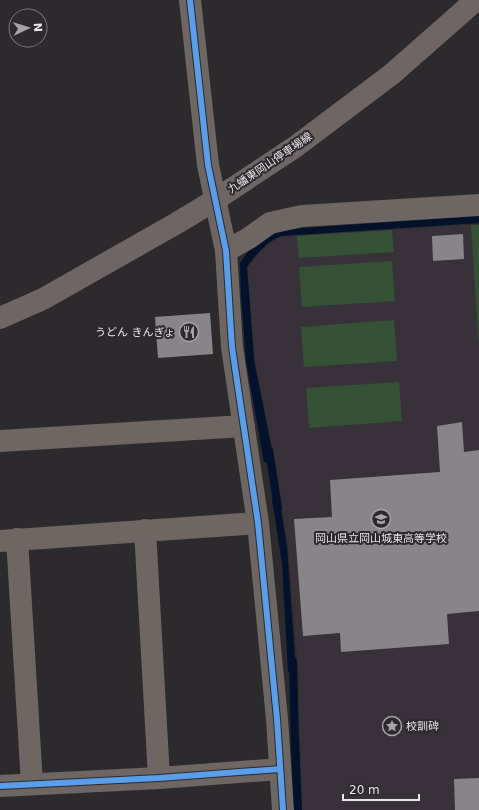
<svg xmlns="http://www.w3.org/2000/svg" width="479" height="810" font-family="'DejaVu Sans','Noto Sans JP',sans-serif">
  <rect width="100%" height="100%" fill="#2c2a2d"/>
  <path fill="#383139" d="M 479,224 L 479,810 L 302,810 L 298,672 L 288,547 L 275,461 L 255,360 L 247,267 L 259,253 L 267,245 L 278,238 L 284,236 Z"/>
  <g fill="#355237">
    <path d="M 471,225 L 479,225 L 479,347 Z"/>
    <path d="M 392,230 L 394,252 L 299,258 L 297,236 Z"/>
    <path d="M 392,261 L 395,301 L 302,307 L 299,267 Z"/>
    <path d="M 394,320 L 397,361 L 304,367 L 301,327 Z"/>
    <path d="M 399,382 L 402,421 L 309,428 L 306,388 Z"/>
  </g>
  <g fill="#04112b">
    <path d="M 479,216 L 479,223 L 281,236 C 265,242 256,255 247,267 L 254,360 L 274,461 L 264,462 L 246,361 L 241,295 L 240,263 L 252,246 L 275,230 Z"/>
    <path d="M 279,498 L 287,547 L 296,672 L 288,672 L 282,563 L 272,499 Z"/>
    <path d="M 291,740 L 299,740 L 302,810 L 293,810 Z"/>
  </g>
  <g fill="none" stroke-linecap="round" stroke-linejoin="round">
    <g stroke="#04112b" stroke-width="8">
      <path d="M 269,450 L 278,508"/>
      <path d="M 293,661 L 295,751"/>
    </g>
  </g>
  <g fill="#878587">
    <path d="M 463,234 L 464,259 L 433,261 L 432,236 Z"/>
    <path d="M 210,313 L 213,354 L 158,358 L 155,317 Z"/>
    <path d="M 462,422 L 464,452 L 479,450 L 479,611 L 447,614 L 449,644 L 341,652 L 340,633 L 303,636 L 294,519 L 332,517 L 330,480 L 440,472 L 437,426 Z"/>
    <path d="M 479,778 L 479,810 L 455,810 L 454,779 Z"/>
  </g>
  <g fill="none" stroke-linecap="round" stroke-linejoin="round">
    <g stroke="#6d6663" stroke-width="22">
      <path d="M 190,0 L 208,165 L 226,251 L 232,347 L 258,523 L 277,719 L 283,810"/>
      <path d="M 226,251 L 249,238 L 270,223 L 302,216 L 479,205"/>
      <path d="M 0,441 L 244,426"/>
      <path d="M 145,530 L 159,778"/>
      <path d="M 17,539 L 32,784"/>
      <path d="M 0,541 L 258,523"/>
      <path d="M 0,786 L 159,778 L 280,769"/>
    </g>
    <path stroke="#6e6664" stroke-width="22" d="M 0,318 L 43,299 L 177,223 L 215,200 L 295,147 L 392,74 L 476,0"/>
    <g stroke="#2d292e" stroke-width="8">
      <g id="cycleway">
        <path d="M 190,0 L 208,165 L 226,251 L 232,347 L 258,523 L 277,719 L 283,810"/>
        <path d="M 0,786 L 159,778 L 280,769"/>
      </g>
    </g>
    <use href="#cycleway" stroke="#5a9eea" stroke-width="6"/>
  </g>
  <defs>
    <g id="restaurant-ring" transform="scale(1)"><circle r="9.5" fill="#2d292e" stroke="#a7a4a7" stroke-width="1.5"/><path d="M-5-6h1v4h1v-4h1v4h1v-4h1v5L-1.5 .5V6h-2V.5L-5-1ZM5-6V6H3V1.5H1.5Q1.5-4 5-6Z" fill="#a7a4a7"/></g>
    <g id="school-ring" transform="scale(1)"><circle r="9.5" fill="#2d292e" stroke="#a7a4a7" stroke-width="1.5"/><path d="M0-5L7-2L0 1L-7-2ZM-4 1L0 2.5L4 1V4Q0 6-4 4Z" fill="#a7a4a7"/></g>
    <g id="sight-ring" transform="scale(1)"><circle r="9.5" fill="#2d292e" stroke="#a7a4a7" stroke-width="1.5"/><path d="M0-6L1.8-2.2L6-1.7L2.9 1.2L3.7 5.4L0 3.3L-3.7 5.4L-2.9 1.2L-6-1.7L-1.8-2.2Z" fill="#a7a4a7"/></g>
  </defs>
  <g fill-rule="evenodd">
    <use href="#restaurant-ring" x="189" y="332"/>
    <use href="#school-ring" x="381" y="519"/>
    <use href="#sight-ring" x="392" y="726"/>
  </g>
  <g text-anchor="middle" dominant-baseline="central" stroke-width="4" stroke-linejoin="round" paint-order="stroke">
    <g font-size="11" fill="#e9e6e9" stroke="#2d292e">
      <text transform="translate(270 163) rotate(-34)">九蟠東岡山停車場線</text>
    </g>
    <g font-size="11" fill="#e9e6e9" stroke="#2d292e" text-anchor="end">
      <text x="175" y="332">うどん きんぎょ</text>
      <text x="381" y="538" text-anchor="middle">岡山県立岡山城東高等学校</text>
      <text x="406" y="726" text-anchor="start">校訓碑</text>
    </g>
  </g>
  <g transform="translate(28 28) rotate(86)"><circle r="19" fill="#2d292e" stroke="#787579"/>
  <path d="M0-3L7 15L0 10L-7 15Z" fill="#a7a4a7"/>
  <text y="-6" font-size="11" font-weight="bold" text-anchor="middle" fill="#e9e6e9">N</text>
  </g>
  <path d="M343 794v6h76v-6" fill="none" stroke="#e9e6e9" stroke-width="2"/>
  <text x="349" y="794" font-size="12" fill="#e9e6e9" stroke="#2d292e" stroke-width="3" paint-order="stroke">20 m</text>
</svg>
